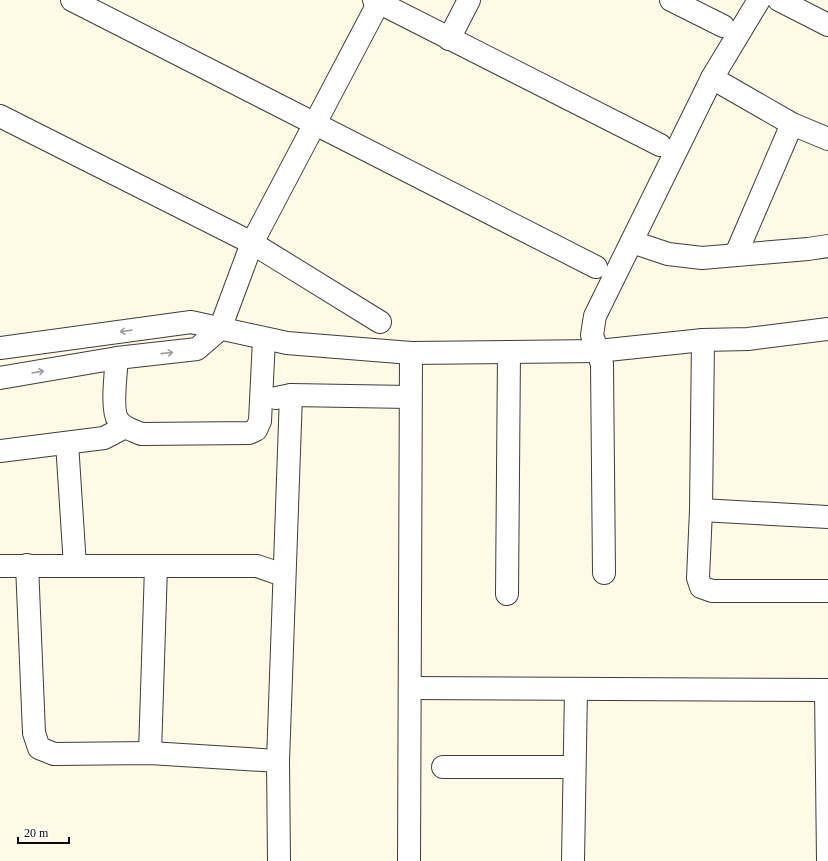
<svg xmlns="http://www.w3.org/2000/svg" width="828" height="861" font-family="Georgia,serif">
  <rect width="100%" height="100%" fill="#fffae6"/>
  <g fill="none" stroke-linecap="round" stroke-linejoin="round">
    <g stroke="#3d3d3d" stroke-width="24">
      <g id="minor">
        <path d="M 72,0 L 596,267"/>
        <path d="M 374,0 L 660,145"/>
        <path d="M 671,0 L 723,26"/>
        <path d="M 779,0 L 828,25"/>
        <path d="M 449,39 L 469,0"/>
        <path d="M 712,78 L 792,124 L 828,139"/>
        <path d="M 0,116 L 252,243 L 380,322"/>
        <path d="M 632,242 L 668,254 L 702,258 L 808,249 L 828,246"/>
        <path d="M 736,254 L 792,124"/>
        <path d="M 703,340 L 701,510 L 698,578 L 701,587 L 712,591 L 828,591"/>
        <path d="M 0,348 L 191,322 L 287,343 L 411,353 L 598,351 L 703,340 L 748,339 L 828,329"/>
        <path d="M 117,358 C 116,371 111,410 118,420 C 123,428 133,430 141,434 L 249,433 L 256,430 L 260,421 L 264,339"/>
        <path d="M 0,378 L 117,358 L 197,349 L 220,329 L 252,243 L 380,0"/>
        <path d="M 276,398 L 291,395 L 409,397"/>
        <path d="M 67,443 L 75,566"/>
        <path d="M 0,451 L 104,438 L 125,427"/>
        <path d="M 701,510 L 828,517"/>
        <path d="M 27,565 L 34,733 L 39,748 L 54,754 L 150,753 L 278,761"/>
        <path d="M 0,566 L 257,566 L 283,575"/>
        <path d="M 604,573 L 602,364 L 592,335 L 595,316 L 712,78 L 759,0"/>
        <path d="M 507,594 L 509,352"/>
        <path d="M 410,688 L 828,690"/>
        <path d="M 826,690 L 828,861"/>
        <path d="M 150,753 L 156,567"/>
        <path d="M 443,767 L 574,767"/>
        <path d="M 279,861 L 278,761 L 291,395"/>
        <path d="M 409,861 L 411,353"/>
        <path d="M 573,861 L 576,690"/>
      </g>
    </g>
    <use href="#minor" stroke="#fff" stroke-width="22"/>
  </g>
  <defs><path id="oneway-shaft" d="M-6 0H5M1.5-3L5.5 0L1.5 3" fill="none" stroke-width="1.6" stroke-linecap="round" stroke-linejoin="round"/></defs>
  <g stroke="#9d9d9d">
    <use href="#oneway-shaft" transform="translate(126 331) rotate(172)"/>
    <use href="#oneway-shaft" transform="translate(167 353) rotate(-6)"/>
    <use href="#oneway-shaft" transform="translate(38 372) rotate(-10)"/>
  </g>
  <path d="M18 837v6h51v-6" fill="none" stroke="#0a0a0a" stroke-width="2"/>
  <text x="24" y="837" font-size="12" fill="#0a0a0a" stroke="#ffffff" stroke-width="3" paint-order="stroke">20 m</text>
</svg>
